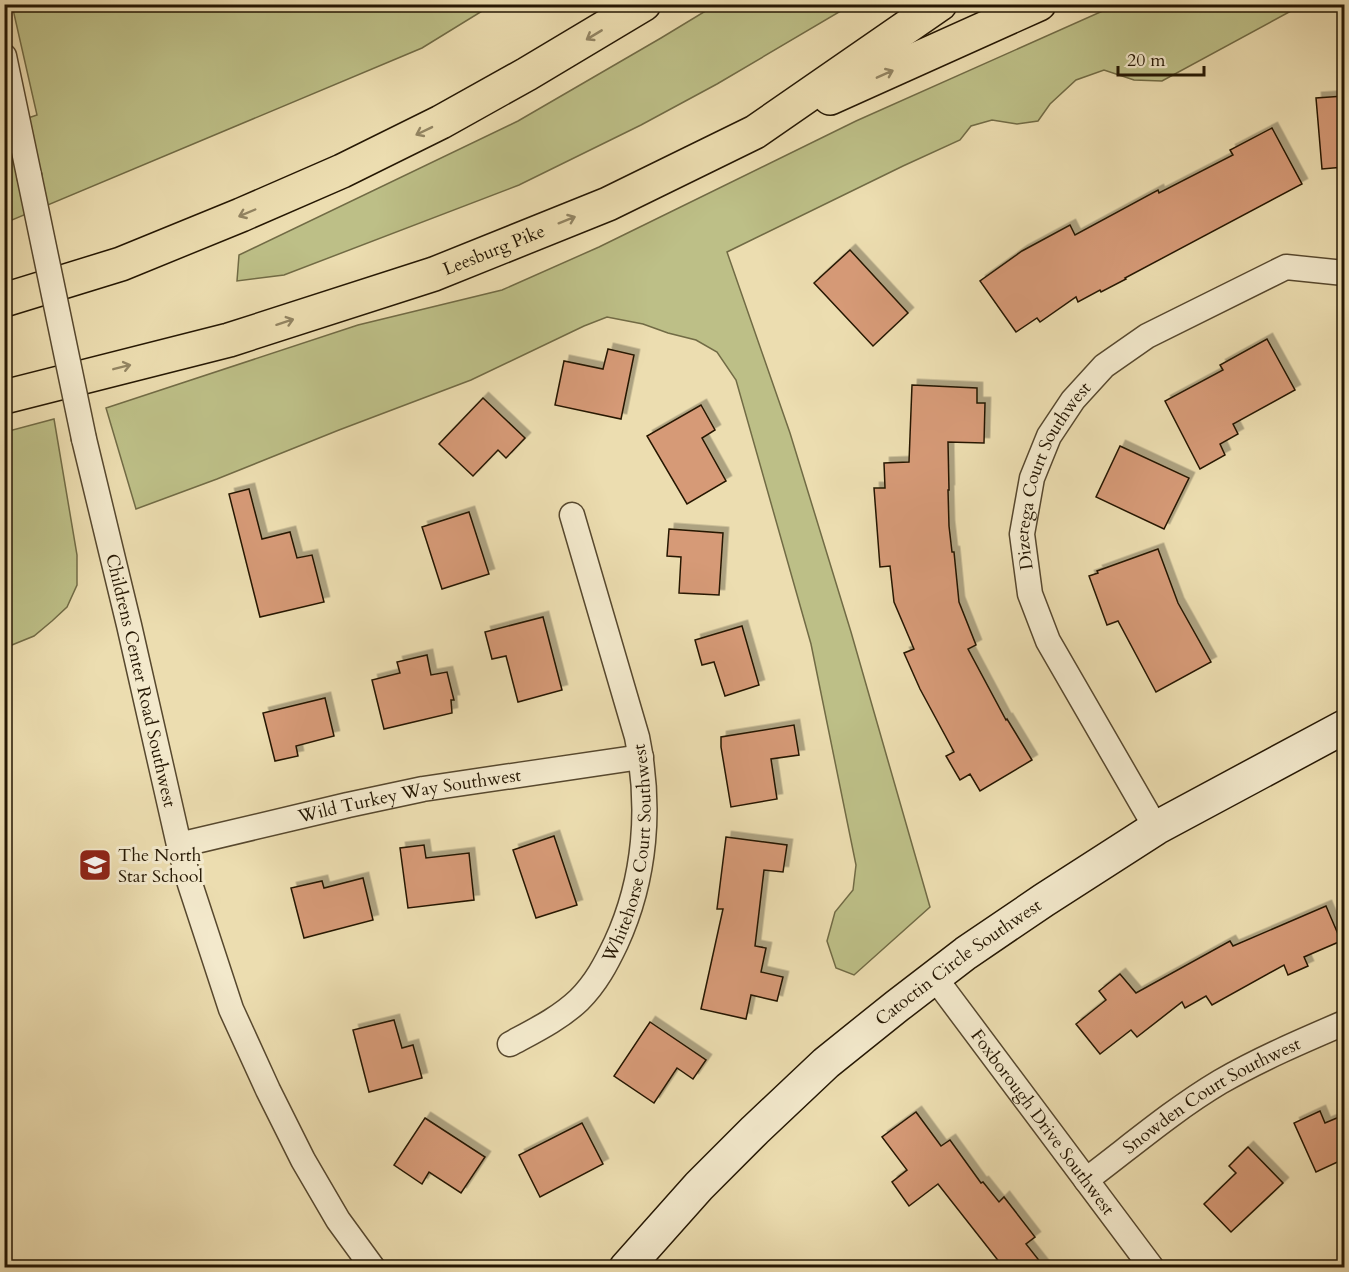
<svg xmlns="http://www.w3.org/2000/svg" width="1349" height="1272" font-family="Cardo,serif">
  <defs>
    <filter id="shadow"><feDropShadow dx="5.5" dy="-5.5" stdDeviation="0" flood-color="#0004"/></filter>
  </defs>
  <rect width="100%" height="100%" fill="#ecddb0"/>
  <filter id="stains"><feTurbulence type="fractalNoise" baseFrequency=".00333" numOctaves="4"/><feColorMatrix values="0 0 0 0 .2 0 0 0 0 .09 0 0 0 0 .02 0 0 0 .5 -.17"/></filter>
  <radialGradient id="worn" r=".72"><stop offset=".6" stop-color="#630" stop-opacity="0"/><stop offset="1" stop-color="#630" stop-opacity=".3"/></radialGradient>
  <g fill="#bdbf87" stroke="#716b45" stroke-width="1.5">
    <path d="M 717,4 L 851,5 L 717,84 L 641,125 L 519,185 L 284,275 L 237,281 L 239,255 L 518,121 L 661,38 Z"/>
    <path d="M 12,5 L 492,5 L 422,48 L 5,223 L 4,126 L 37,115 Z"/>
    <path d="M 1116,5 L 1302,5 L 1162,81 L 1134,80 L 1104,70 L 1076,80 L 1050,104 L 1038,121 L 1017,124 L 992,120 L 971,126 L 960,140 L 903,166 L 727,252 L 790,433 L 851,632 L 930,907 L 854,975 L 836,968 L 827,941 L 835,912 L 853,890 L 856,865 L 811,644 L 736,380 L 717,352 L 696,340 L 668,333 L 643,324 L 607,317 L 584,326 L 471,380 L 339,430 L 217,479 L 136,509 L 106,408 L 358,325 L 502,290 L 599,247 L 856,121 Z"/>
    <path d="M 54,419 L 77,555 L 77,585 L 67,607 L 52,621 L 34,636 L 7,647 L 4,640 L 5,432 Z"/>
  </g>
  <g fill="#d69a77" stroke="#251703" stroke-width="1.5" filter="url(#shadow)">
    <path d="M 1344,96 L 1344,167 L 1322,169 L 1316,98 Z"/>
    <path d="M 1272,128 L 1302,184 L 1125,278 L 1126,279 L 1101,292 L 1100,290 L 1078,302 L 1076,297 L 1040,322 L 1037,318 L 1016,332 L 980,281 L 1022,251 L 1070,225 L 1075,235 L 1158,190 L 1159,193 L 1233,155 L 1230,150 Z"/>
    <path d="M 850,250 L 908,313 L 873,346 L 814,283 Z"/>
    <path d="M 1267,339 L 1295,390 L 1233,424 L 1238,434 L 1220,444 L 1225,455 L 1200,469 L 1165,401 L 1223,370 L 1220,365 Z"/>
    <path d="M 608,349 L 634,355 L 621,419 L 555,405 L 564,361 L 603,369 Z"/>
    <path d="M 912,385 L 977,388 L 977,403 L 985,403 L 984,443 L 948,442 L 949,490 L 948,490 L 949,526 L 952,552 L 954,552 L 959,602 L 976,645 L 968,649 L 1006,720 L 1007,719 L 1032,760 L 980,791 L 970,774 L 960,780 L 946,756 L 954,752 L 920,689 L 904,653 L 914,649 L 894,602 L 890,566 L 880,567 L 874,488 L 885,488 L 884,463 L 909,462 Z"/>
    <path d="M 483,398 L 525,438 L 506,458 L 498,450 L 473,476 L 439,444 Z"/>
    <path d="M 701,405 L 715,430 L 702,438 L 726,481 L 687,504 L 647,436 Z"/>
    <path d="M 1120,446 L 1189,478 L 1164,529 L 1096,497 Z"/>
    <path d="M 249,489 L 262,539 L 290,532 L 297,558 L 312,555 L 324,602 L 260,617 L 229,494 Z"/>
    <path d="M 469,512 L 489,574 L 442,589 L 422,527 Z"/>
    <path d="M 669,529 L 723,533 L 719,595 L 679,593 L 681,557 L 667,556 Z"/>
    <path d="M 1158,549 L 1178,603 L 1211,662 L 1156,692 L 1118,621 L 1107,625 L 1089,576 L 1098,573 L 1097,571 Z"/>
    <path d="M 543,617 L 562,690 L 518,702 L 506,656 L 492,659 L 485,632 Z"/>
    <path d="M 742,626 L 759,685 L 725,696 L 714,662 L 702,665 L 695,640 Z"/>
    <path d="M 427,655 L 431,675 L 447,672 L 454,700 L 451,700 L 452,713 L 384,729 L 372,680 L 400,673 L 397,662 Z"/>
    <path d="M 325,698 L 334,736 L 296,746 L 298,756 L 275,761 L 263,713 Z"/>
    <path d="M 794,725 L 799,755 L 771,759 L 777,799 L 731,807 L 721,747 L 721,737 Z"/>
    <path d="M 554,836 L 577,905 L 536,918 L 513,850 Z"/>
    <path d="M 726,837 L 787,845 L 783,872 L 764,870 L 755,946 L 766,948 L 761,972 L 783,977 L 777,1001 L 751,995 L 746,1019 L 701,1009 L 723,909 L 717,909 Z"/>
    <path d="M 424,845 L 426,858 L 469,853 L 474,900 L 408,908 L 400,848 Z"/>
    <path d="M 363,878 L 373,920 L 304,938 L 291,888 L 322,881 L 324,888 Z"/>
    <path d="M 1326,906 L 1341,941 L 1304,957 L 1308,966 L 1288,975 L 1284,965 L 1212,1005 L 1206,996 L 1185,1008 L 1182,1002 L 1137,1037 L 1131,1030 L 1100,1054 L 1076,1024 L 1106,1000 L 1099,991 L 1120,974 L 1136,993 L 1230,941 L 1233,946 Z"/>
    <path d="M 394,1020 L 402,1048 L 413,1045 L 422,1078 L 369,1092 L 353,1030 Z"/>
    <path d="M 650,1022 L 706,1060 L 693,1079 L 677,1068 L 654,1103 L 614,1076 Z"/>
    <path d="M 1320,1111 L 1325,1123 L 1344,1115 L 1344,1159 L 1316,1172 L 1294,1123 Z"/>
    <path d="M 916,1112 L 941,1146 L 950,1140 L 981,1183 L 983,1182 L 999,1202 L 1004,1197 L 1035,1237 L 1026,1244 L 1045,1268 L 1004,1268 L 938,1184 L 909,1206 L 892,1182 L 907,1170 L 882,1137 Z"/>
    <path d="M 425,1118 L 485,1157 L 461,1193 L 429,1172 L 422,1184 L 394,1165 Z"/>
    <path d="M 582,1123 L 603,1164 L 540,1197 L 519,1155 Z"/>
    <path d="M 1248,1147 L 1283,1183 L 1231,1232 L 1204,1204 L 1236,1173 L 1229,1166 Z"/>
  </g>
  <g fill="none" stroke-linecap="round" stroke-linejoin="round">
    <g stroke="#57482e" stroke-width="27">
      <g id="minor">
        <path d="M 4,56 L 29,175"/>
        <path id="s1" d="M 84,439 L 129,625 L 179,845 L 190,884 L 231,1009 L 268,1090 L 303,1160 L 338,1220 L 373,1268"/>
        <path id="s2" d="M 1156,828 L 1048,641 L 1030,594 L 1022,534 L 1032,478 L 1049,436 L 1073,400 L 1104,366 L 1147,336 L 1286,267 L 1344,273"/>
        <path id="s3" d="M 179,845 L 348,805 L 423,789 L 641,757"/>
        <path id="s4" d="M 935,978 L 1152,1268"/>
        <path id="s5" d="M 510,1044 C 534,1031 559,1019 579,1000 C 596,983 606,964 616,943 C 646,878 651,806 637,737 L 572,515"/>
        <path id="s6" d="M 1086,1180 C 1130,1147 1173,1110 1220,1082 C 1260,1059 1302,1041 1344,1023"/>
      </g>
    </g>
    <g stroke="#251703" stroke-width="36">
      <g id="secondary">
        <path id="s7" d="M 626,1268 L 699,1186 L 755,1130 L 826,1063 L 897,1006 L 966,953 L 1044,900 L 1156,828 L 1344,727"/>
      </g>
    </g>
    <g stroke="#251703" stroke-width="36">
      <g id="motorway">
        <path d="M 830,98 L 1039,4"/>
        <path d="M 4,300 L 121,264 L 241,215 L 342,171 L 441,122 L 527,74 L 644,4"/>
        <path id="s8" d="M 4,397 L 229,340 L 434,274 L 608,204 L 755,132 L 940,4"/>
      </g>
    </g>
    <use href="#minor" stroke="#f3e9cc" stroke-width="24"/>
    <use href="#secondary" stroke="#f3e9cc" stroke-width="33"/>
    <use href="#motorway" stroke="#ecddb0" stroke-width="33"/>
    <g stroke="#57482e" stroke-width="27" stroke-linecap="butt">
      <path id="minor-bridge" d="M 29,175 L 84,439"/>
    </g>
    <use href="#minor-bridge" stroke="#f3e9cc" stroke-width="24"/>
  </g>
  <defs><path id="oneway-shaft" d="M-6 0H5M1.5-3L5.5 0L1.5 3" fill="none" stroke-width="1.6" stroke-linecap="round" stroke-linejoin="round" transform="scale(1.5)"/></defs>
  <g stroke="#928462">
    <use href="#oneway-shaft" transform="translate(594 35) rotate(149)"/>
    <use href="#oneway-shaft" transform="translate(885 74) rotate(-24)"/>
    <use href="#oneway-shaft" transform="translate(424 131) rotate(154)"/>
    <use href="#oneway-shaft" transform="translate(247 213) rotate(157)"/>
    <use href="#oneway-shaft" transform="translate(567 220) rotate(-22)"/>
    <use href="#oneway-shaft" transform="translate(285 322) rotate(-18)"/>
    <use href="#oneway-shaft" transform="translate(122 367) rotate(-14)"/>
  </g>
  <defs>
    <g id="school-square" transform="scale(1.725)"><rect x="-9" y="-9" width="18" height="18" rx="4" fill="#8f2418" stroke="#f3e9cc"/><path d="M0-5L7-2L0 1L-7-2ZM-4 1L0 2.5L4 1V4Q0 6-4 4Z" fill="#fff"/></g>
  </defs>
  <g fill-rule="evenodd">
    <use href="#school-square" x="95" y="865"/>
  </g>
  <g text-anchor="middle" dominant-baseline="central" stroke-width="6" stroke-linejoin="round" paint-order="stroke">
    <g font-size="18" fill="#251703" stroke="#f3e9cc">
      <text stroke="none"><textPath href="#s8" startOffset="512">Leesburg Pike</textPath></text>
      <text stroke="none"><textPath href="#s2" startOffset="392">Dizerega Court Southwest</textPath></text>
      <text stroke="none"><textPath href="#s1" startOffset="248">Childrens Center Road Southwest</textPath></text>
      <text stroke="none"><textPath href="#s3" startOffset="236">Wild Turkey Way Southwest</textPath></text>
      <text stroke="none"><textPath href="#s5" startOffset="242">Whitehorse Court Southwest</textPath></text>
      <text stroke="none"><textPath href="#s7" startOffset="453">Catoctin Circle Southwest</textPath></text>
      <text stroke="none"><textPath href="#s6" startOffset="152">Snowden Court Southwest</textPath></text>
      <text stroke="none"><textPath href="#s4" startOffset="180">Foxborough Drive Southwest</textPath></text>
    </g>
    <g font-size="18" fill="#251703" stroke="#f3e9cc" text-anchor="start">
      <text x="118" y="855">The North<tspan x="118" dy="21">Star School</tspan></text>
    </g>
  </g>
  <rect width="1349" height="1272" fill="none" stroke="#ecddb0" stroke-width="24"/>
  <rect x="6" y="6" width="1337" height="1260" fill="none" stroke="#251703" stroke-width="3"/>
  <rect x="12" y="12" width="1325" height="1248" fill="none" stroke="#251703" stroke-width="1.5"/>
  <path d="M1118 66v9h86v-9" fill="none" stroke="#251703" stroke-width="3"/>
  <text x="1127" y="66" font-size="18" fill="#251703" stroke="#f3e9cc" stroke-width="4.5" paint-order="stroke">20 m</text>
  <rect width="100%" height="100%" filter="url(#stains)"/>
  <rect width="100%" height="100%" fill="url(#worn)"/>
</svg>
